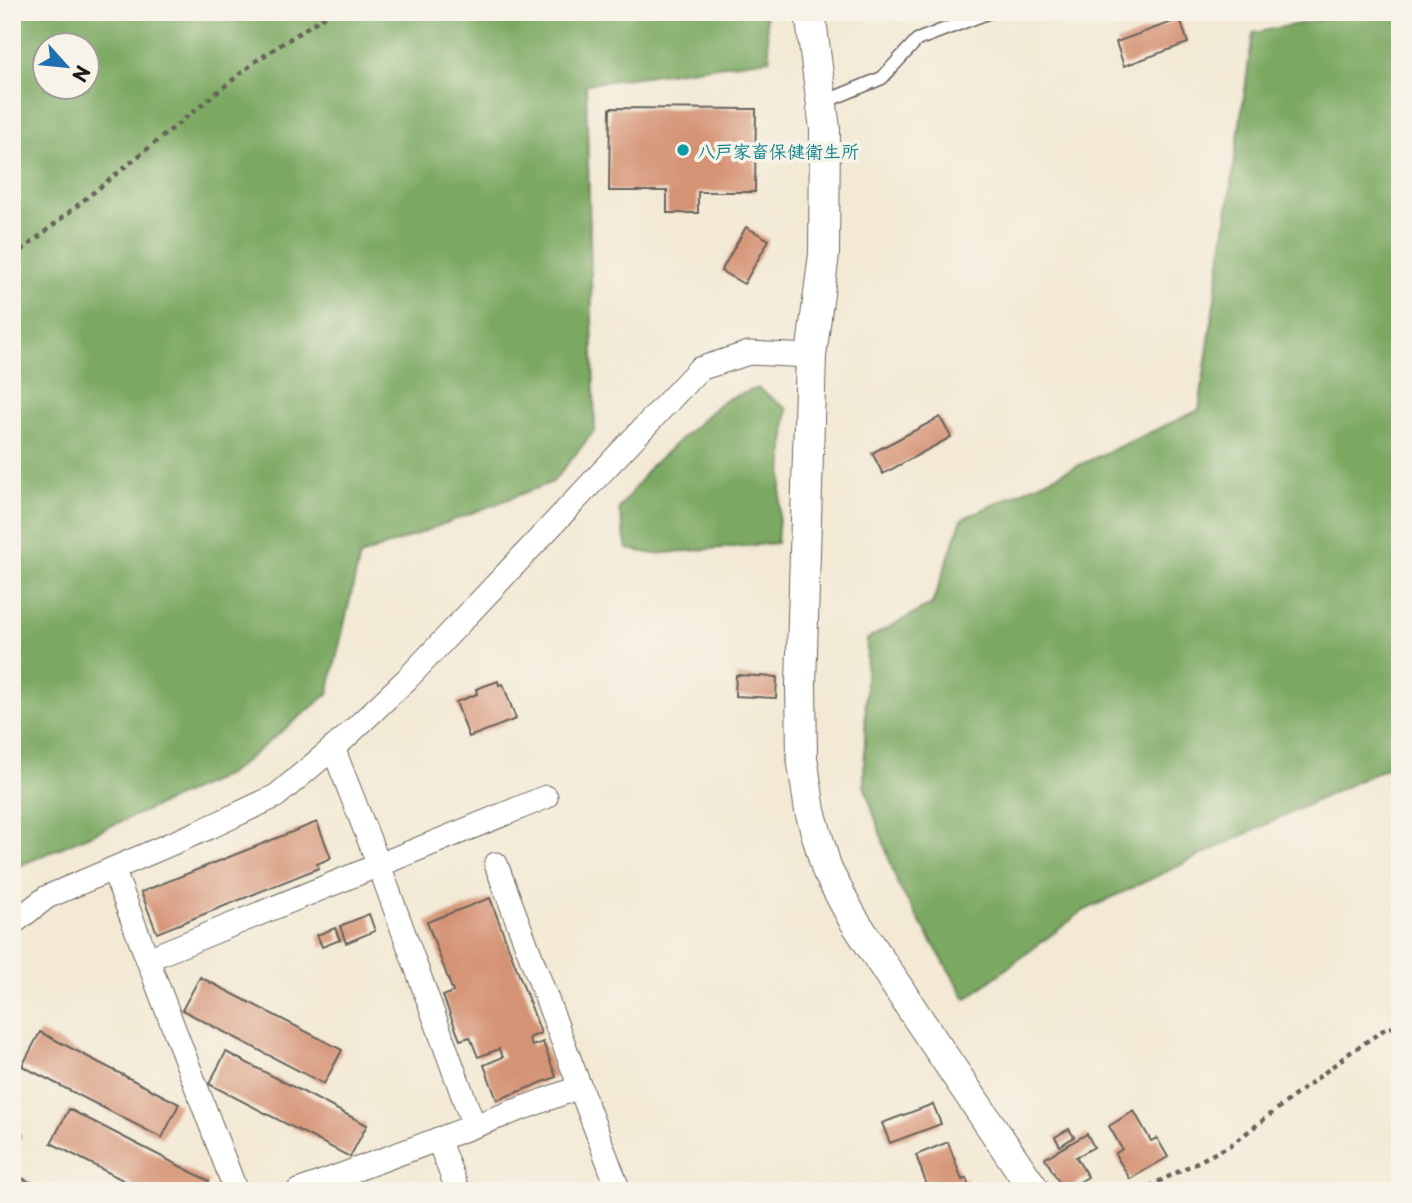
<svg xmlns="http://www.w3.org/2000/svg" width="1412" height="1203" font-family="'Playpen Sans','Klee One',sans-serif">
  <rect width="100%" height="100%" fill="#f7f3e8"/>
  <filter id="ink" filterUnits="userSpaceOnUse"><feTurbulence type="fractalNoise" baseFrequency=".0143" numOctaves="2"/><feDisplacementMap in="SourceGraphic" scale="14" xChannelSelector="R" yChannelSelector="G"/><feConvolveMatrix kernelMatrix="1 2 1 2 8 2 1 2 1" color-interpolation-filters="sRGB"/></filter>
  <filter id="wash" filterUnits="userSpaceOnUse"><feTurbulence type="fractalNoise" baseFrequency=".00686" numOctaves="4" result="noise"/><feDisplacementMap in="SourceGraphic" scale="28" xChannelSelector="R" yChannelSelector="G"/><feGaussianBlur stdDeviation="1.57" result="paint"/><feColorMatrix in="noise" values="0 0 0 0 0 0 0 0 0 0 0 0 0 0 0 0 0 1.4 0 .05"/><feComposite in="paint" operator="in"/></filter>
  <g filter="url(#wash)">
    <rect width="100%" height="100%" fill="#f3e9d4"/>
    <g fill="#7ca962" stroke="#4c623f" stroke-width="2" fill-rule="evenodd">
      <path d="M 12,12 L 765,12 L 770,59 L 586,84 L 595,430 L 553,482 L 360,556 L 328,694 L 228,775 L 12,869 ZM 46,46 L 88,46 L 88,88 L 46,88 Z"/>
      <path d="M 1358,12 L 1400,12 L 1400,761 L 1083,911 L 966,999 L 898,885 L 864,785 L 867,639 L 932,604 L 962,519 L 1199,410 L 1253,33 Z"/>
      <path d="M 758,388 L 787,409 L 777,543 L 654,554 L 627,549 L 619,509 L 651,466 L 724,400 Z"/>
    </g>
    <g id="blocks">
      <g fill="#d59375">
        <path d="M 1180,19 L 1188,43 L 1124,66 L 1116,42 Z"/>
        <path d="M 610,108 L 756,109 L 755,192 L 698,192 L 698,213 L 667,213 L 667,191 L 609,191 Z"/>
        <path d="M 746,227 L 769,240 L 744,284 L 721,271 Z"/>
        <path d="M 940,417 L 951,437 L 883,474 L 872,453 Z"/>
        <path d="M 736,675 L 777,677 L 776,698 L 735,696 Z"/>
        <path d="M 498,681 L 499,685 L 503,684 L 516,719 L 469,737 L 456,702 L 477,694 L 476,689 Z"/>
        <path d="M 317,822 L 331,858 L 317,864 L 319,868 L 157,933 L 141,892 Z"/>
        <path d="M 490,898 L 541,1033 L 529,1038 L 532,1046 L 543,1042 L 556,1077 L 497,1100 L 484,1065 L 503,1057 L 499,1049 L 478,1057 L 470,1037 L 460,1040 L 443,996 L 453,992 L 427,922 Z"/>
        <path d="M 369,914 L 375,931 L 346,943 L 340,926 Z"/>
        <path d="M 335,928 L 340,940 L 322,947 L 317,935 Z"/>
        <path d="M 200,977 L 342,1050 L 324,1084 L 182,1010 Z"/>
        <path d="M 40,1032 L 179,1104 L 162,1138 L 22,1066 Z"/>
        <path d="M 226,1052 L 367,1125 L 350,1157 L 209,1084 Z"/>
        <path d="M 933,1104 L 941,1124 L 890,1143 L 882,1123 Z"/>
        <path d="M 69,1109 L 209,1181 L 204,1191 L 144,1191 L 51,1143 Z"/>
        <path d="M 1134,1111 L 1151,1141 L 1157,1138 L 1168,1157 L 1130,1179 L 1115,1154 L 1122,1149 L 1109,1126 Z"/>
        <path d="M 1069,1129 L 1074,1137 L 1060,1146 L 1055,1137 Z"/>
        <path d="M 12,1130 L 22,1135 L 12,1154 Z"/>
        <path d="M 1087,1134 L 1094,1147 L 1076,1157 L 1088,1177 L 1064,1191 L 1045,1158 Z"/>
        <path d="M 948,1142 L 962,1180 L 966,1178 L 971,1191 L 929,1191 L 916,1155 Z"/>
        <path d="M 12,1173 L 47,1191 L 12,1191 Z"/>
      </g>
    </g>
  </g>
  <g filter="url(#ink)">
    <use href="#blocks" fill-opacity="0" stroke="#67645c" stroke-width="2"/>
    <g fill="none" stroke-linecap="round" stroke-linejoin="round">
      <g stroke="#67645c" stroke-width="15">
        <path id="service" d="M 822,103 L 882,78 L 917,40 L 990,12"/>
      </g>
      <g stroke="#67645c" stroke-width="25">
        <g id="minor">
          <path d="M 333,748 L 379,865 L 474,1126"/>
          <path d="M 496,864 L 619,1191"/>
          <path d="M 113,869 L 236,1191"/>
          <path d="M 12,924 L 47,897 L 208,828 L 276,796 L 345,738 L 407,679 L 699,369 L 749,353 L 811,356"/>
          <path d="M 148,959 L 546,797"/>
          <path d="M 438,1139 L 458,1191"/>
          <path d="M 298,1191 L 580,1087"/>
        </g>
      </g>
      <g stroke="#67645c" stroke-width="32">
        <path id="tertiary" d="M 810,12 L 825,129 L 824,254 L 811,356 L 801,684 L 802,757 L 810,811 L 827,870 L 852,917 L 917,1017 L 1035,1191"/>
      </g>
      <g stroke="#67645c" stroke-width="4.5" stroke-dasharray="5 5" stroke-linecap="butt">
        <path d="M 12,255 L 21,251 L 256,61 L 331,12"/>
        <path d="M 1140,1191 L 1231,1145 L 1351,1052 L 1385,1029 L 1400,1026"/>
      </g>
      <use href="#service" stroke="#fff" stroke-width="12"/>
      <use href="#minor" stroke="#fff" stroke-width="23"/>
      <use href="#tertiary" stroke="#fff" stroke-width="30"/>
    </g>
  </g>
  <circle fill="#0f9aa8" stroke="#f7f3e8" stroke-width="2.5" cx="683" cy="150" r="7"/>
  <g text-anchor="middle" dominant-baseline="central" stroke-width="7" stroke-linejoin="round" paint-order="stroke">
    <g font-size="18" font-weight="bold" fill="#0d838f" stroke="#f7f3e8" text-anchor="start">
      <text x="697" y="150">八戸家畜保健衛生所</text>
    </g>
  </g>
  <rect width="1412" height="1203" fill="none" stroke="#f7f3e8" stroke-width="42"/>
  <g transform="translate(66 66) rotate(117)"><circle r="33" fill="#f7f3e8" stroke="#9f9d96" stroke-width="2"/>
  <path d="M0-5L12 26L0 18L-12 26Z" fill="#1f6fb2"/>
  <text y="-10" font-size="19" font-weight="bold" text-anchor="middle" fill="#1c1c1c">N</text>
  </g>
</svg>
